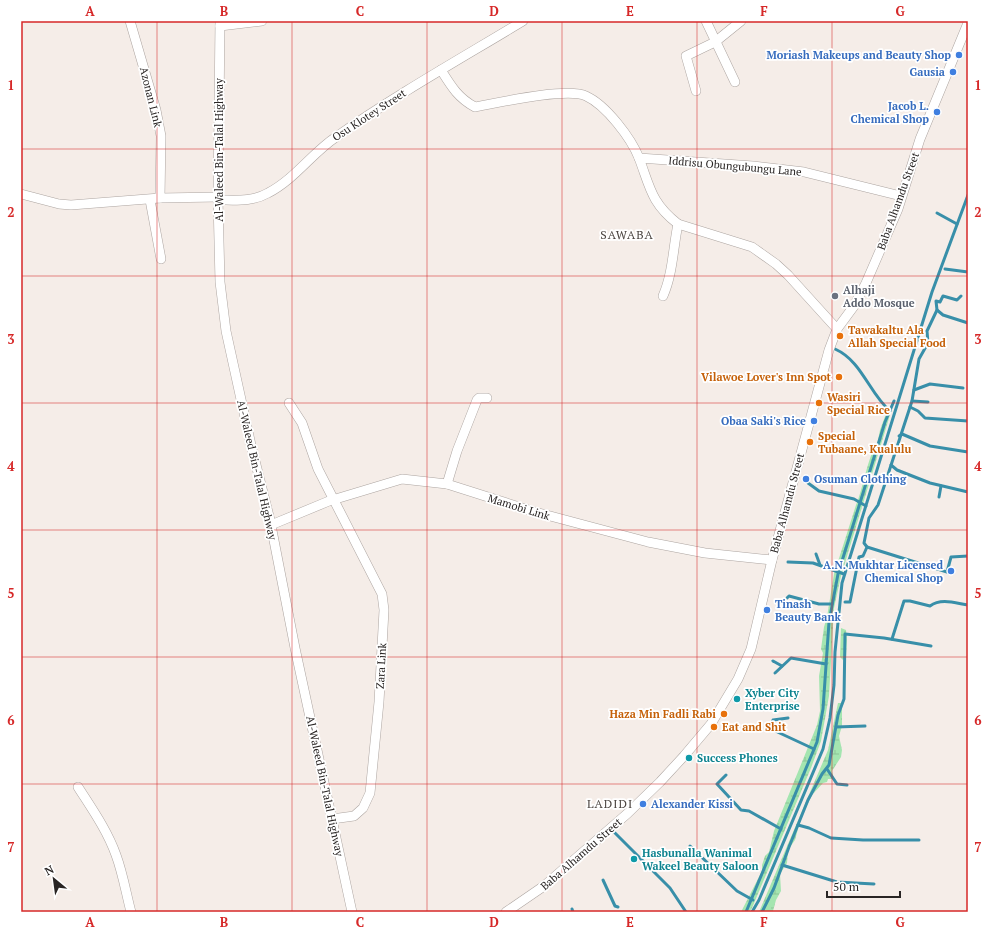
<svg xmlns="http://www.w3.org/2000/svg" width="989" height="933" font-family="'PT Serif',serif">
  <defs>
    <pattern id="wetland-marsh" width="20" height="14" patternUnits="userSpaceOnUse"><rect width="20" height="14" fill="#a4e5b0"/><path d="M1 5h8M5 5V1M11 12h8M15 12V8" fill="none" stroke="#8dc497"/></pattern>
  </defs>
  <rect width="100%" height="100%" fill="#f5ede8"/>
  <g fill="url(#wetland-marsh)">
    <path d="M 887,411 L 890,415 L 841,576 L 834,608 L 829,696 L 821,741 L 811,768 L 752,908 L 749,912 L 741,912 L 762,871 L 762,865 L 765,856 L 769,852 L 774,831 L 817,725 L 820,711 L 819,676 L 823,653 L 821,649 L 824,627 L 827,617 L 834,574 L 856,505 C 862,493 869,451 877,445 L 880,430 Z"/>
    <path d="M 841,628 L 846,630 L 847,640 L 846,657 L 843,660 L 840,657 Z"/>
    <path d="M 838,703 L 842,703 L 842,726 L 839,736 L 842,750 L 841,757 L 832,771 L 834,779 L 828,779 L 827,782 L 823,783 L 812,795 L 801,818 L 795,840 L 788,850 L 787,863 L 780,874 L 781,891 L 776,900 L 773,911 L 759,912 L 828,750 Z"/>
  </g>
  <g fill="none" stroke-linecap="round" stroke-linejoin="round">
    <g stroke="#388fa9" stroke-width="3">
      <path d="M 937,213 L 957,224"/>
      <path d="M 945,269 L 968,272"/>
      <path d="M 937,310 L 943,315 L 968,323"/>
      <path d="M 835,349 C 862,361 869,393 890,411"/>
      <path d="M 914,390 L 930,384 L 963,388"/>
      <path d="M 912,401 L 928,402"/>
      <path d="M 910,407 L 918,411 L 925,418 L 968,421"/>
      <path d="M 899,436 L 902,434 L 930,446 L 968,452"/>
      <path d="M 891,465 L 897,470 L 930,483 L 968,492"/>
      <path d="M 808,483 L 819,491 L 854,499 L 866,506"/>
      <path d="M 939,497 L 941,486"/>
      <path d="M 867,547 L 947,572 L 951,557 L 968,556"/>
      <path d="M 816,554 L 820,565"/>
      <path d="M 788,562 L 813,563 L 844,574"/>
      <path d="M 787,598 L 789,596 L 819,604 L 832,604"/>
      <path d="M 845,602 L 850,602 L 859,557 L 863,556 L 867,547 L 864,543 L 869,518 L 878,505 L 912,401 L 919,359 L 928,343 L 927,331 L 937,310 L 936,301 L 940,302 L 943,296 L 957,300 L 961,296"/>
      <path d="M 892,639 L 904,601 L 910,601 L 930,606 C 941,598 955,603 968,605"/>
      <path d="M 773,661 L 782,666"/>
      <path d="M 775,673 L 791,658 L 826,664"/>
      <path d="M 788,718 L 773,720 L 771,729 L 814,749"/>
      <path d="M 836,727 L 865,726"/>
      <path d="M 827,769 L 837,784 L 847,785"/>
      <path d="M 726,775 L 717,784 L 741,810 L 749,811 L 781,829"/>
      <path d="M 798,825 L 809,828 L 831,838 L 863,840 L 919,840"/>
      <path d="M 614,832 L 670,888 L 686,912"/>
      <path d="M 690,846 L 737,891 L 753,900"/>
      <path d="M 782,865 L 837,882 L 874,884"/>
      <path d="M 603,880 L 615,906 L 618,907"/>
      <path d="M 572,909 L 573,912"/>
      <path d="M 746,912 L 817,742 L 823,709 L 829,622 L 838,574 L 885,422 L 894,401"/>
      <path d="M 752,912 L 759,900 L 823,749 L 830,718 L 834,685 L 835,652 L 842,583 L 932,292 L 968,195"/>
      <path d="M 762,912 L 774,888 L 789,847 L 808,800 L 822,774 L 829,765 L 838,715 L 844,699 L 845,634 L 884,638 L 931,646"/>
    </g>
    <g stroke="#ada5a1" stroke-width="10">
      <g id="minor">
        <path d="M 130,21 L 156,110 L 161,136 L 160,198"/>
        <path d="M 220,21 L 218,200 L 220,282 L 226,331 L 251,445 L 270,520 L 295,648 L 352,912"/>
        <path d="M 706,21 L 735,82"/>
        <path d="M 220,26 L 262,21"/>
        <path d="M 441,70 C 451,86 458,98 475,107 C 497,103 567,87 586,96 C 606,105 631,138 639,158 C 650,187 651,203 678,224 L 752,247 L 776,264 L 788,275 L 837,329"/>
        <path d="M 696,91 L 686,56 L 715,42 L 741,21"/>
        <path d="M 639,158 L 753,166 L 804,172 L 901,196"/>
        <path d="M 21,194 L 59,204 L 71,205 L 160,198 L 218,197"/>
        <path d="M 150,200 L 161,259"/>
        <path d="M 218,200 C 236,200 252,202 268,193 C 295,179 312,153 336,137 C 396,95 460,59 523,21"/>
        <path d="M 663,296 C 673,273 673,248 678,224"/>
        <path d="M 289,403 L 302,423 L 318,469 L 382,594 L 384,610 L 379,702 L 370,793 L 363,808 L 354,816 L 332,819"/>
        <path d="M 447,484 L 457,451 L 477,400 L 479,398 L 487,398"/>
        <path d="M 271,525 L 329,501 L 402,479 L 447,484 L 535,512 L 648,542 L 705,553 L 772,560"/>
        <path d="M 78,787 C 92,809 107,830 116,855 C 123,874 126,893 131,912"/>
        <path d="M 506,912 L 544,886 L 628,813 L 660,782 L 684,756 L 711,724 L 738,679 L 751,649 L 772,560 L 829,350 L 837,329 L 854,306 L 866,283 L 898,209 L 920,139 L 968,23"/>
      </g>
    </g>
    <use href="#minor" stroke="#fff" stroke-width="9"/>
  </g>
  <path fill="none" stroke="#d62828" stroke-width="1" stroke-opacity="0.55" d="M 157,21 L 157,912M 292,21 L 292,912M 427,21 L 427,912M 562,21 L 562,912M 697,21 L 697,912M 832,21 L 832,912M 21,149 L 968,149M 21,276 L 968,276M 21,403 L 968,403M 21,530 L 968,530M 21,657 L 968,657M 21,784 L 968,784"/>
  <g fill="#3f7fe0" stroke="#fff" stroke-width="1.5">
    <circle cx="959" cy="55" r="4"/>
    <circle cx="953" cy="72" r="4"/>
    <circle cx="937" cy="112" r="4"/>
    <circle cx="814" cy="421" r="4"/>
    <circle cx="806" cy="479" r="4"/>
    <circle cx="951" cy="571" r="4"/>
    <circle cx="767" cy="610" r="4"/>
    <circle cx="643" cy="804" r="4"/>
  </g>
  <circle fill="#6b7280" stroke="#fff" stroke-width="1.5" cx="835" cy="296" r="4"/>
  <g fill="#e8710a" stroke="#fff" stroke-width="1.5">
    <circle cx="840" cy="336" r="4"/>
    <circle cx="839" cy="377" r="4"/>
    <circle cx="819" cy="403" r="4"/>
    <circle cx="810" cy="442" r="4"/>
    <circle cx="724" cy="714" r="4"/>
    <circle cx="714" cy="727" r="4"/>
  </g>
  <g fill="#0f9aa8" stroke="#fff" stroke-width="1.5">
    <circle cx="737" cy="699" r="4"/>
    <circle cx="689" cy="758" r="4"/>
    <circle cx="634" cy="859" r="4"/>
  </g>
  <g text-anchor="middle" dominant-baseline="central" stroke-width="3.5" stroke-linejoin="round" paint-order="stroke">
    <g font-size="11" font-weight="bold" fill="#366cbe" stroke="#fff" text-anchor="end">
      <text x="951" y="55">Moriash Makeups and Beauty Shop</text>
      <text x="945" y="72">Gausia</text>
      <text x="929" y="106">Jacob L.<tspan x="929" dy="13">Chemical Shop</tspan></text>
      <text x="806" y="421">Obaa Saki's Rice</text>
      <text x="814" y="479" text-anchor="start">Osuman Clothing</text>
      <text x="943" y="565">A.N. Mukhtar Licensed<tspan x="943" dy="13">Chemical Shop</tspan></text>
      <text x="775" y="604" text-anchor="start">Tinash<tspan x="775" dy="13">Beauty Bank</tspan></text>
      <text x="651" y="804" text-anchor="start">Alexander Kissi</text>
    </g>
    <g font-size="11" fill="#292524" stroke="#fff">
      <text transform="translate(151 97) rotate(76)">Azonan Link</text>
      <text transform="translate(369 115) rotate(-33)">Osu Klotey Street</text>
      <text transform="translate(219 150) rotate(-90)">Al-Waleed Bin-Talal Highway</text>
      <text transform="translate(735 166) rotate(5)">Iddrisu Obungubungu Lane</text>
      <text transform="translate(898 201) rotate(-70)">Baba Alhamdu Street</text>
      <text transform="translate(257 470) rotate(77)">Al-Waleed Bin-Talal Highway</text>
      <text transform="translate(787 503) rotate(-75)">Baba Alhamdu Street</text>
      <text transform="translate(519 507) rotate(17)">Mamobi Link</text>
      <text transform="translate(381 666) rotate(-87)">Zara Link</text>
      <text transform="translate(325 786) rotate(78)">Al-Waleed Bin-Talal Highway</text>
      <text transform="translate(581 854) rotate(-41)">Baba Alhamdu Street</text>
    </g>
    <g font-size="11" font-weight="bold" fill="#5b616d" stroke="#fff" text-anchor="start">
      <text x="843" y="290">Alhaji<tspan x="843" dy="13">Addo Mosque</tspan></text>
    </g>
    <g font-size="11" font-weight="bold" fill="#c56008" stroke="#fff" text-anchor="start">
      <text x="848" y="330">Tawakaltu Ala<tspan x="848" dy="13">Allah Special Food</tspan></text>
      <text x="831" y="377" text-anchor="end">Vilawoe Lover's Inn Spot</text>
      <text x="827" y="397">Wasiri<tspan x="827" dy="13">Special Rice</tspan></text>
      <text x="818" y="436">Special<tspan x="818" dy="13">Tubaane, Kualulu</tspan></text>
      <text x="716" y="714" text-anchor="end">Haza Min Fadli Rabi</text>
      <text x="722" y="727">Eat and Shit</text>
    </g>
    <g font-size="11" font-weight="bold" fill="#0d838f" stroke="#fff" text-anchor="start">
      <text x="745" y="693">Xyber City<tspan x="745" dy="13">Enterprise</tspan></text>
      <text x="697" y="758">Success Phones</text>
      <text x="642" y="853">Hasbunalla Wanimal<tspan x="642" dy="13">Wakeel Beauty Saloon</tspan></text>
    </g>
    <g font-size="12" letter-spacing="1" fill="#4a433f" stroke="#fff">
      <text x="627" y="234">SAWABA</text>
      <text x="610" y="803">LADIDI</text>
    </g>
  </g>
  <rect width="989" height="933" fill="none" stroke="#ffffff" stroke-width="44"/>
  <g transform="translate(54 879) rotate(331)" stroke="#ffffff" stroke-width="3" paint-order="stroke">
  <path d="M0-3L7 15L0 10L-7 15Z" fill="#292524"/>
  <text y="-6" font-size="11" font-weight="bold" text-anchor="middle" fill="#292524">N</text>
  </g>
  <path d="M827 891v6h73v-6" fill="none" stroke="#292524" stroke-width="2"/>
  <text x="833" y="891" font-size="12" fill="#292524" stroke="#ffffff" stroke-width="3" paint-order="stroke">50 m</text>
  <rect x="22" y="22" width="945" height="889" fill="none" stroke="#d62828" stroke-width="1.5"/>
  <g font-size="13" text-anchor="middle" font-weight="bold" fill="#d62828">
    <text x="90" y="16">A</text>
    <text x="224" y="16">B</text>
    <text x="360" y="16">C</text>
    <text x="494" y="16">D</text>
    <text x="630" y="16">E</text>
    <text x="764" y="16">F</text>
    <text x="900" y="16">G</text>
    <text x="11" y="90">1</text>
    <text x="978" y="90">1</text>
    <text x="11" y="217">2</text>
    <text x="978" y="217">2</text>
    <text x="11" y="344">3</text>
    <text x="978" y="344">3</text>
    <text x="11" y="471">4</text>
    <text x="978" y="471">4</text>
    <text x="11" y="598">5</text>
    <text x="978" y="598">5</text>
    <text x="11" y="725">6</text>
    <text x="978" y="725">6</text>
    <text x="11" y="852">7</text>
    <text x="978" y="852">7</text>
    <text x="90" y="927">A</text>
    <text x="224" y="927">B</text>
    <text x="360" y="927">C</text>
    <text x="494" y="927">D</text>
    <text x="630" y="927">E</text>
    <text x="764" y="927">F</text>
    <text x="900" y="927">G</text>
  </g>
</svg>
